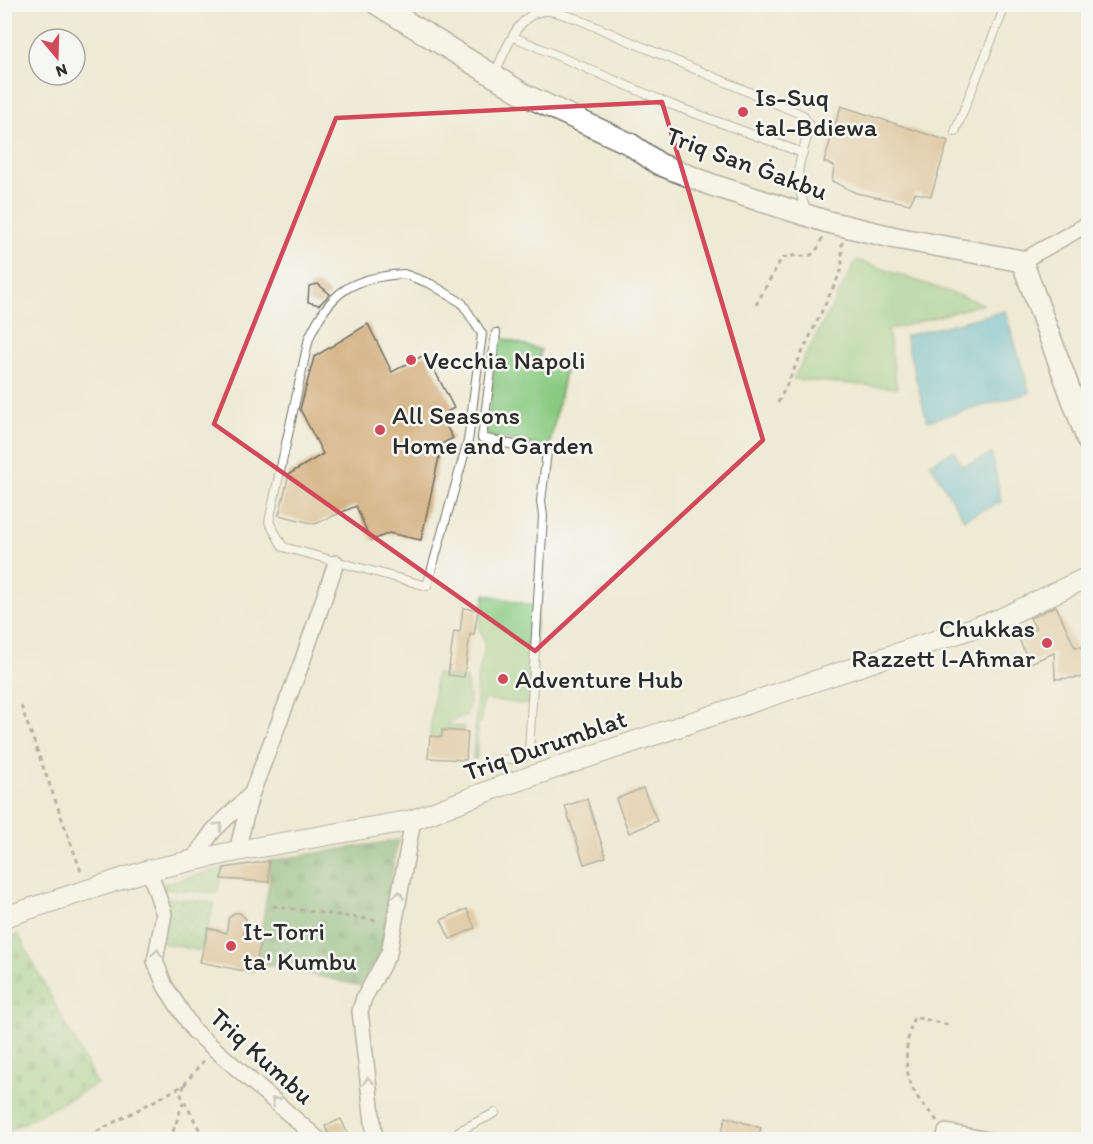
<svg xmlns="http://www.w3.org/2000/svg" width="1093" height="1144" font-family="Itim,sans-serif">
  <defs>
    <pattern id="forest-firs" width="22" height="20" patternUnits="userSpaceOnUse" patternTransform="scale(1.5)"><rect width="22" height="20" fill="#6eae6f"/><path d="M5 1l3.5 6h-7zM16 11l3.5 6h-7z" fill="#5b8e5b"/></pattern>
    <pattern id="cemetery-stones" width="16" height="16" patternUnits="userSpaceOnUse" patternTransform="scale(1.5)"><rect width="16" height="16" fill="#89ca81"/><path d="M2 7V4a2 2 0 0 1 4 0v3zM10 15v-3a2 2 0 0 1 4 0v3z" fill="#70a46a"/></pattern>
    <pattern id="garden-dots" width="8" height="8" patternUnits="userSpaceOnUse" patternTransform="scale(1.5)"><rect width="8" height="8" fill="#89ca81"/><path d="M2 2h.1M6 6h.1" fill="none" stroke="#70a46a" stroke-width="1.8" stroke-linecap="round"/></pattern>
  </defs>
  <rect width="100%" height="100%" fill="#f6f6f2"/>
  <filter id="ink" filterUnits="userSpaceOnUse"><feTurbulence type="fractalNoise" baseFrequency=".0167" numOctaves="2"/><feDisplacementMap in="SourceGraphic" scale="12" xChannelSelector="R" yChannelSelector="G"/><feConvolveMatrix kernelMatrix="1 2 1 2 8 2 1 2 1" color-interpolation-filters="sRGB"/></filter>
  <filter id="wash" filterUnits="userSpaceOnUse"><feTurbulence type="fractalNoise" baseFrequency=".008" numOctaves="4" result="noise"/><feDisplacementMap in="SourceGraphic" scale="24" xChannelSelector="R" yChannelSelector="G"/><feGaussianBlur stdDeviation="1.35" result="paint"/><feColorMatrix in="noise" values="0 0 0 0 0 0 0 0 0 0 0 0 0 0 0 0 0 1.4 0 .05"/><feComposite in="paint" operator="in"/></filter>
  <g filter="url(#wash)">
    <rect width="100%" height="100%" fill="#eeead3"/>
    <g fill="#89ca81" stroke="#5a7a56" stroke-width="1.5">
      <path d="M 857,260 L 983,304 L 888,330 L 897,388 L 793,379 Z"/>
      <path d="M 498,337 L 541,350 L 538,364 L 548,368 L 550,361 L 566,367 L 549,448 L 486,435 Z"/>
      <path d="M 485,594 L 537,607 L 529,705 L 483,699 L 481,722 L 477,723 L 477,758 L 473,759 L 477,696 C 472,672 494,649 479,629 Z"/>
      <path d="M 436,674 L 466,679 L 470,702 L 466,715 L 449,722 L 448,725 L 464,727 L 464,731 L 442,730 L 442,737 L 430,736 Z"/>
    </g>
    <path fill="url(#forest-firs)" stroke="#4c6c4d" stroke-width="1.5" d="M 399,840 L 394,857 L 382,952 L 361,986 L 256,962 L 269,883 L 269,861 Z"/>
    <path fill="url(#cemetery-stones)" stroke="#5a7a56" stroke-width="1.5" d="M 18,934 L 97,1084 L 5,1133 L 5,941 Z"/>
    <g fill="url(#garden-dots)" stroke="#5a7a56" stroke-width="1.5">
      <path d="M 224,868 L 217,893 L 163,889 L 163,884 Z"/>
      <path d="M 165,897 L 214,903 L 202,951 L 162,943 Z"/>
    </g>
    <g fill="#57b9d5" stroke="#417280" stroke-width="1.5">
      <path d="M 1005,311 L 1030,393 L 927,421 L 905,336 Z"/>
      <path d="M 954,451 L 962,466 L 992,454 L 1001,502 L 964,519 L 930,463 Z"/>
    </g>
    <g id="blocks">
      <g fill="#d1aa77">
        <path d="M 841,106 L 948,141 L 931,196 L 915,193 L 910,204 L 856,193 L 832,181 L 834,166 L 824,162 Z"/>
        <path d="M 318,284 L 330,294 L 319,305 L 308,302 L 309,286 Z"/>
        <path d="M 368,324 L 392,372 L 426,354 L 454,408 L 447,412 L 451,419 L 444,422 L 453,438 L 434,448 L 439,457 L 421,540 L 389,533 L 371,541 L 356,506 L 315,524 L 279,515 L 289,474 L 323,454 L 300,409 L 314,357 Z"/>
        <path d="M 1056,606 L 1075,647 L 1089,647 L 1089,677 L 1055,679 L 1054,653 L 1030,663 L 1019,639 L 1036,629 L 1030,618 Z"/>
        <path d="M 463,608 L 478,610 L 474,635 L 470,634 L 464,677 L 448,675 L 454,631 L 460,632 Z"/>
        <path d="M 442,730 L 468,732 L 466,760 L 428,758 L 430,736 L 442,737 Z"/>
        <path d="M 643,788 L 657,821 L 629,833 L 616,799 Z"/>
        <path d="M 587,799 L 606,857 L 584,864 L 565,806 Z"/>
        <path d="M 269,861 L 269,882 L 221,879 L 224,868 Z"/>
        <path d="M 467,909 L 475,928 L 450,939 L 441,920 Z"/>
        <path d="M 234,913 L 240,913 L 246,919 L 243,936 L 261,941 L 254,973 L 200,962 L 208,928 L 227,933 L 228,919 Z"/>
        <path d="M 726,1117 L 761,1128 L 757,1140 L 719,1140 Z"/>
        <path d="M 341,1119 L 348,1134 L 331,1140 L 325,1126 Z"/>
      </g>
    </g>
  </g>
  <g filter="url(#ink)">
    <use href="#blocks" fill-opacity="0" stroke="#6f6e66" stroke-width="1.5"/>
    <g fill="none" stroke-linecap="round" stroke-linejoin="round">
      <g stroke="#6f6e66" stroke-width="10">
        <g id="service">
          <path d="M 514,37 L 672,105 L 803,153"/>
          <path d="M 494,75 C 505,53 518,9 548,11 C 556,11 566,16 575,18 L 803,115 L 810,128 C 799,165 791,174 807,212"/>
          <path d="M 955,132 L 1006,4"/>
          <path d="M 404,274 L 431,284 L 462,303 L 482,334 L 468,441 L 427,586 L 283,547 L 269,522 L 309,338 C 330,291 353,277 404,274 Z"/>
          <path d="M 496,333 L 482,438 L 547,452 L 541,501 L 543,516 L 529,751 L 523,758 L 501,760"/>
          <path d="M 458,1140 L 459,1131 L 495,1113"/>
        </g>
      </g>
      <g stroke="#6f6e66" stroke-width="18">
        <g id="minor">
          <path d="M 1022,261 L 1088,224"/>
          <path d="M 237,851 L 251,795 L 301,665 L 336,563"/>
          <path d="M 192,861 L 213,831 L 249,796"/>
          <path d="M 149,870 L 164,914 L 155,961 L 165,986 L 194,1031 L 319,1140"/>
          <path d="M 375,1140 L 360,1011 L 364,998 L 389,953 L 413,820"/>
          <path d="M 944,1140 L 946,1132 L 989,1140"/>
        </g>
      </g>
      <g stroke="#6f6e66" stroke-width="22">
        <path id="tertiary" d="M 4,917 L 149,870 L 237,851 L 413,820 L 499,787 L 1000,619 L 1088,577"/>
      </g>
      <g stroke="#6f6e66" stroke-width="24">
        <path id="secondary" d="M 377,4 L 525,95 L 630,144 L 659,164 L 712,185 L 828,222 L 896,238 L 1022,261 L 1088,441"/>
      </g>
      <g stroke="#6f6e66" stroke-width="3" stroke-dasharray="4.5 4.5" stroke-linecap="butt">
        <path d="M 756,305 L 781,259 C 801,249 812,268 822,238"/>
        <path d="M 778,403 L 842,269 L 842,242"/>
        <path d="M 21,706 L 82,874"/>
        <path d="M 273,906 L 380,921"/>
        <path d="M 1086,1072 L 1088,1062"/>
        <path d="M 184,1085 L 181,1095 L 205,1140"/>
        <path d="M 937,1121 C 930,1111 919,1102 914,1091 C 902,1069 906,1039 914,1017 L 949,1025"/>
        <path d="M 81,1140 L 184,1085 L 204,1060"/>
        <path d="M 170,1140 L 184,1100"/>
      </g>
      <use href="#service" stroke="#fff" stroke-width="8"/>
      <use href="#minor" stroke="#fff" stroke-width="15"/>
      <use href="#tertiary" stroke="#fff" stroke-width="20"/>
      <use href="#secondary" stroke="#fff" stroke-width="21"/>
    </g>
    <defs><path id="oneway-chevron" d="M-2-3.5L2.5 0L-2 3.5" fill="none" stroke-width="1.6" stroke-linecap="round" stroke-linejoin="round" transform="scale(1.5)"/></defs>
    <g stroke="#a0a0a0">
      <use href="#oneway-chevron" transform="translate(219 826) rotate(-45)"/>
      <use href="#oneway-chevron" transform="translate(399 895) rotate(-80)"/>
      <use href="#oneway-chevron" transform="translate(157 953) rotate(-82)"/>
      <use href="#oneway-chevron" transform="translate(368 1081) rotate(-97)"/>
      <use href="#oneway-chevron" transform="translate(275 1101) rotate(-139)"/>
    </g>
  </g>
  <path d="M0 0H1093V1144H0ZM 662,102 L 763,440 L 535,651 L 214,424 L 336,118 Z" fill="#eeead3" fill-opacity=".55" fill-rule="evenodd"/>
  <path fill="none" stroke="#d1495b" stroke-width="4.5" stroke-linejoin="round" d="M 662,102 L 763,440 L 535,651 L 214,424 L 336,118 Z"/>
  <g fill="#d1495b" stroke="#f6f6f2" stroke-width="2">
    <circle cx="743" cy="112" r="6"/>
    <circle cx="411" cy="360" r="6"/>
    <circle cx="380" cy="430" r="6"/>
    <circle cx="1047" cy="643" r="6"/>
    <circle cx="503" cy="679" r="6"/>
    <circle cx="231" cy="946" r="6"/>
  </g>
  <g text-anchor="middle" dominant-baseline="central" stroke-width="5" stroke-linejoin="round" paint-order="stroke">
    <g font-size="26" fill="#2b2b2b" stroke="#f6f6f2" text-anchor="start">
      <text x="755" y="97">Is-Suq<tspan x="755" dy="30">tal-Bdiewa</tspan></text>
      <text x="423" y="360">Vecchia Napoli</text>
      <text x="392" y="415">All Seasons<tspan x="392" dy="30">Home and Garden</tspan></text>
      <text x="1035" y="628" text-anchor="end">Chukkas<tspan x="1035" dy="30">Razzett l-Aħmar</tspan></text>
      <text x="515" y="679">Adventure Hub</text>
      <text x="243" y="931">It-Torri<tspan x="243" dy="30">ta' Kumbu</tspan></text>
    </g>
    <g font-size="26" fill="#2b2b2b" stroke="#f6f6f2">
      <text transform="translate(747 163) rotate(20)">Triq San Ġakbu</text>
      <text transform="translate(545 745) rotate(-19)">Triq Durumblat</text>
      <text transform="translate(262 1056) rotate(42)">Triq Kumbu</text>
    </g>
  </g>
  <rect width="1093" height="1144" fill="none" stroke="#f6f6f2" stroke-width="24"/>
  <g transform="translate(57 57) rotate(161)"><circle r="28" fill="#f6f6f2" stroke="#a5a5a2" stroke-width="1.5"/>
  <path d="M0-4.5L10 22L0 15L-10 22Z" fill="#d1495b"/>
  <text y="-9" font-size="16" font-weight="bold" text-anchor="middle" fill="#2b2b2b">N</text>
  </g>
</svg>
